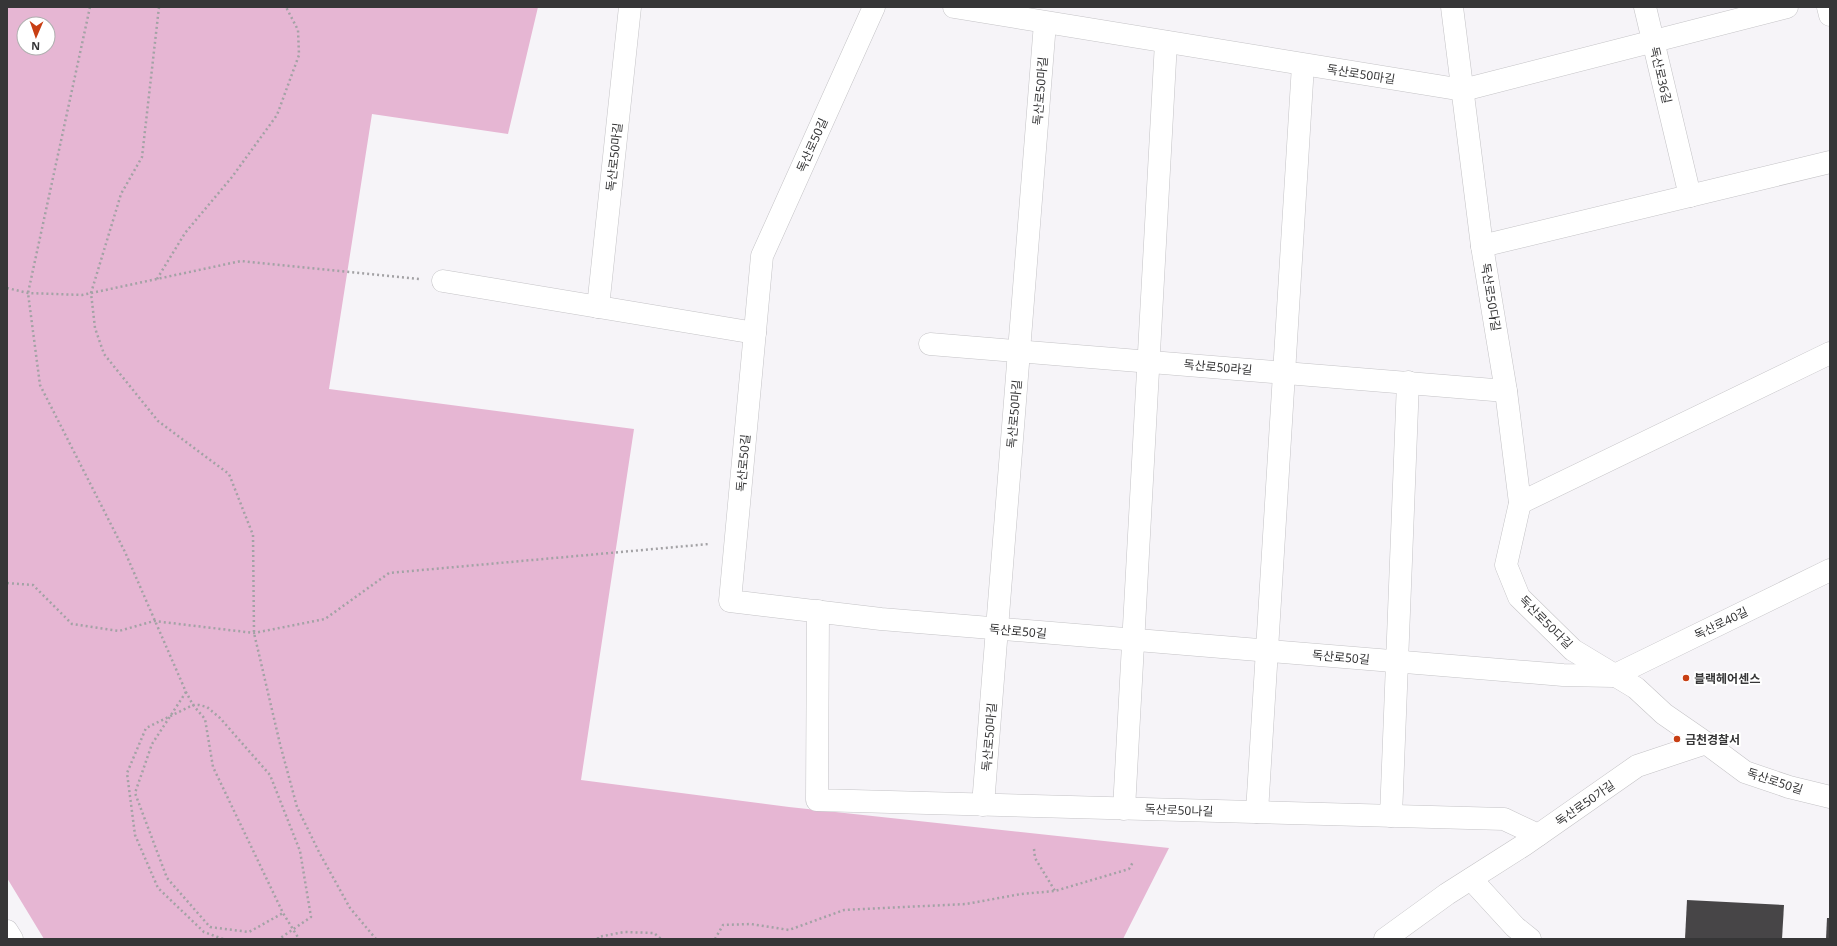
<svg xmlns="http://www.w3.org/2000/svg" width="1837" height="946" font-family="'Noto Sans','Noto Sans KR',sans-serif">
  <rect width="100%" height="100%" fill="#f6f4f8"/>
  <path fill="#e6b6d3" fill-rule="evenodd" d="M 7,7 L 538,7 L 508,134 L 372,114 L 329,389 L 634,429 L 581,780 L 789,807 L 1169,848 L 1123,939 L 44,939 L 7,878 ZM 24,24 L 48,24 L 48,48 L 24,48 Z"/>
  <g fill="#474547">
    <path d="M 1687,900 L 1784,905 L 1782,939 L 1685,939 Z"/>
    <path d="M 1827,918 L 1830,918 L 1830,939 L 1826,939 Z"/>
  </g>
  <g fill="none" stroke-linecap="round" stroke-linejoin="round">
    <g stroke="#c4c3c6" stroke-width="23">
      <g id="minor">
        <path d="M 874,7 L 762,256 L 730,601 L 881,619 L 1563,675 L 1613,676 L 1830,570"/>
        <path d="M 954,7 L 1463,90 L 1787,7"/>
        <path d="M 1452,7 L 1482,246 L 1506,391 L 1520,503 L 1506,565 L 1519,597 L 1573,650 L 1636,688 L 1664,714 L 1706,743 L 1745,772 L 1789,787 L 1830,797"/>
        <path d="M 1645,7 L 1690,196"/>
        <path d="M 1828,7 L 1830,15"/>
        <path d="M 1482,246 L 1830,162"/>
        <path d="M 443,281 L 755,333"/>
        <path d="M 598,307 L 630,7"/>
        <path d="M 930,344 L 1506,391"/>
        <path d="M 1520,503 L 1830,353"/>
        <path d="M 818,611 L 817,800 L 1504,819 L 1538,835"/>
        <path d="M 983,805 L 1045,23"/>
        <path d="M 1124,809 L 1166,42"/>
        <path d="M 1257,812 L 1303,65"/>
        <path d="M 1391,816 L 1408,382"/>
        <path d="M 1471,879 L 1515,927 L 1530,939"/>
        <path d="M 7,931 L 12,939"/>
        <path d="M 1385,939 L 1447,894 L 1524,845 L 1637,766 L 1706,743"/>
      </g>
    </g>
    <g stroke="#a3a2a5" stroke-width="2.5" stroke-dasharray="2 3" stroke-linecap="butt">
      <path d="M 90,7 L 28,293 L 40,385 L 125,552 L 186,692 L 193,705 L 205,719 L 213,767 L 283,913 L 299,939"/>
      <path d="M 159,7 L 142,157 L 121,194 L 91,293 L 95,328 L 104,354 L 158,421 L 229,474 L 253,535 L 254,633 L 280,744 L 297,807 L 319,852 L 350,908 L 376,939"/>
      <path d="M 157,279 L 185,233 L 232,177 L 277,115 L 299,55 L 298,30 L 286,7"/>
      <path d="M 7,288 L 28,293 L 82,295 L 241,261 L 419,279"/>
      <path d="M 7,583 L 33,585 L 72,624 L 119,631 L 154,621 L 254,633 L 325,619 L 389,573 L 709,544"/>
      <path d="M 186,692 L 152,744 L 135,793 L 167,878 L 210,927 L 249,932 L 283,913"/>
      <path d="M 1034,849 L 1035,858 L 1055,891"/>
      <path d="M 223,939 L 204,932 L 158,888 L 135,835 L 127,773 L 146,728 L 193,705 L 199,705 L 207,707 L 220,718 L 270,775 L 300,851 L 311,917 L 279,939"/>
      <path d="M 598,939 L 598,937 L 624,932 L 654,933 L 661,939"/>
      <path d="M 715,939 L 723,925 L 751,924 L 789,930 L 844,910 L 966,904 L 1021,894 L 1055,891 L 1129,869 L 1133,862"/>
    </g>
    <use href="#minor" stroke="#fff" stroke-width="22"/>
  </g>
  <g fill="#c83f14" stroke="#fff" stroke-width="1.5">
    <circle cx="1686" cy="678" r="4"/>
    <circle cx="1677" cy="739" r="4"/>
  </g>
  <g text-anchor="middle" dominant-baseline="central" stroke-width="4" stroke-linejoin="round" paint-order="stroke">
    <g font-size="12" fill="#363637" stroke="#fff">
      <text transform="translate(1361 74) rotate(9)">독산로50마길</text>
      <text transform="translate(1661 75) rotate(77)">독산로36길</text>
      <text transform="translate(1040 91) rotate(-85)">독산로50마길</text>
      <text transform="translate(812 145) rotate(-66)">독산로50길</text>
      <text transform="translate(614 157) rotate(-84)">독산로50마길</text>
      <text transform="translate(1491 297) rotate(81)">독산로50다길</text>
      <text transform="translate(1218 367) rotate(5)">독산로50라길</text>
      <text transform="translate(1014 414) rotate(-85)">독산로50마길</text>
      <text transform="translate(743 463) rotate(-85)">독산로50길</text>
      <text transform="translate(1546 622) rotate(45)">독산로50다길</text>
      <text transform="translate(1721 623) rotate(-26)">독산로40길</text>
      <text transform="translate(1018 631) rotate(5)">독산로50길</text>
      <text transform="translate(1341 657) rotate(5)">독산로50길</text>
      <text transform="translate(989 737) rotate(-85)">독산로50마길</text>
      <text transform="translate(1775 781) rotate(18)">독산로50길</text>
      <text transform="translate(1585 803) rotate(-35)">독산로50가길</text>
      <text transform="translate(1179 810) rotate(2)">독산로50나길</text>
    </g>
    <g font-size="12" font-weight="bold" fill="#363637" stroke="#fff" text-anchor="start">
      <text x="1694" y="678">블랙헤어센스</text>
      <text x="1685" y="739">금천경찰서</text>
    </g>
  </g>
  <rect width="1837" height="946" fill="none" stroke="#363637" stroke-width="16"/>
  <g transform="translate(36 36) rotate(182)"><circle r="19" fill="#ffffff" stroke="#afafaf"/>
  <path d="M0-3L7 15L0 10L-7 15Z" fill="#c83f14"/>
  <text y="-6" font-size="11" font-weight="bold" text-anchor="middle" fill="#363637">N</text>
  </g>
</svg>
